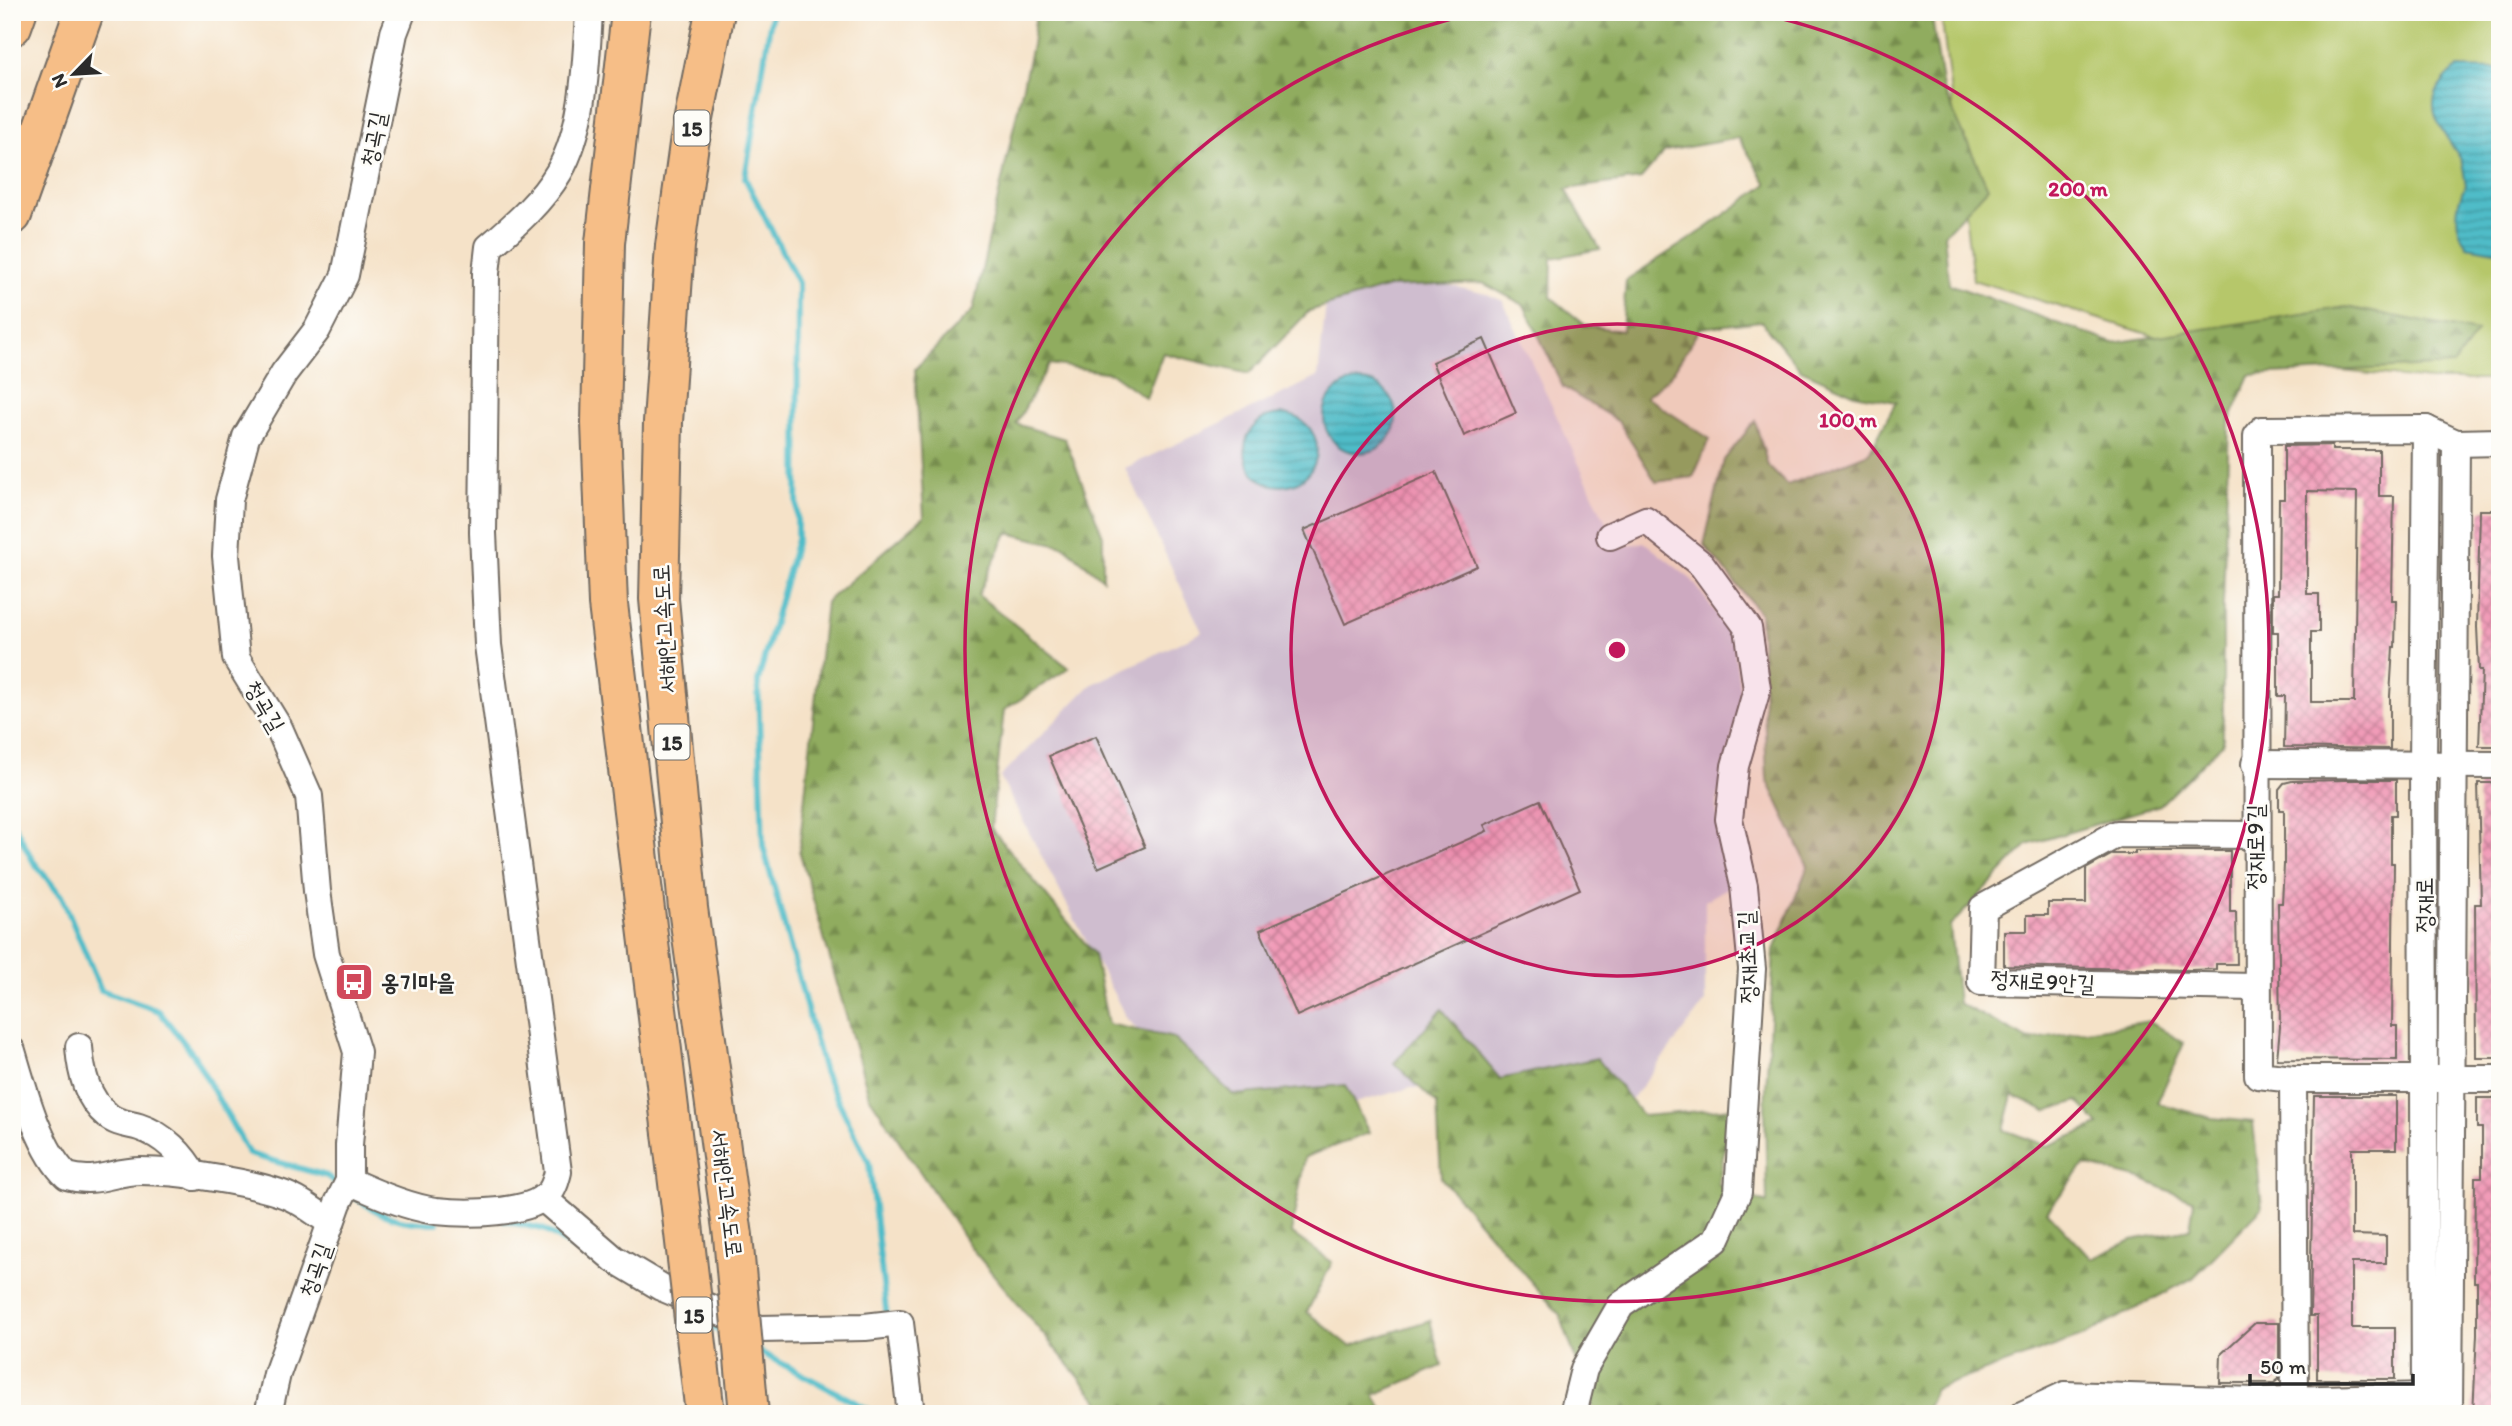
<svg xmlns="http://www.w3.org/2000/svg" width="2512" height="1426" font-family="Itim,'Poor Story',sans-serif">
  <defs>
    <pattern id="forest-firs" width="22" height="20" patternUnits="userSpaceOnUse" patternTransform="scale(1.75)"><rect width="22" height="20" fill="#90ac5e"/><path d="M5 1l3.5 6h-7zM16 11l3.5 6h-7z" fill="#768c4e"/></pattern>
    <pattern id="water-rules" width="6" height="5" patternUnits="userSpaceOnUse" patternTransform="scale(1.75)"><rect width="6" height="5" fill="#4fbcc8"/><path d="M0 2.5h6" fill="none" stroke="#4299a3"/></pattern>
    <pattern id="building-cross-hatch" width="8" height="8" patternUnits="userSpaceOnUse" patternTransform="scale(1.75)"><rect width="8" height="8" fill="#f19bb8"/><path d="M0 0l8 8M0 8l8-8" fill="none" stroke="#c37f96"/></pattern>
  </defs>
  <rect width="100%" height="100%" fill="#fdfcf7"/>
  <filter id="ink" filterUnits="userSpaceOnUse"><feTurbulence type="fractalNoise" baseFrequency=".0143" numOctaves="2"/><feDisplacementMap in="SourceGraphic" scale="14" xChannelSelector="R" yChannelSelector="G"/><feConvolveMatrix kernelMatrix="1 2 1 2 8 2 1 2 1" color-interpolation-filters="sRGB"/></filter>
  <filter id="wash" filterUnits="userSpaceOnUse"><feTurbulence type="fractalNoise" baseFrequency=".00686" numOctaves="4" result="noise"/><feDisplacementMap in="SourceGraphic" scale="28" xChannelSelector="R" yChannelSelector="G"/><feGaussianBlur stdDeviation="1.57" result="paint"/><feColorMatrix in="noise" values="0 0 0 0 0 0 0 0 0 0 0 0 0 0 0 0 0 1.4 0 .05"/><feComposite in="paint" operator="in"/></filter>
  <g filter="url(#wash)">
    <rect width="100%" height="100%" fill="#f5e2c8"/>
    <path fill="#cfbdcf" d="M 1408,276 L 1487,294 L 1503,301 L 1618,548 L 1644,542 L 1692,580 L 1733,637 L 1741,700 L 1716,806 L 1729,887 L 1705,901 L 1705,1002 L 1616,1120 L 1468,1089 L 1410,1088 L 1326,1111 L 1200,1093 L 1127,1019 L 1000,777 L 1091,685 L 1202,632 L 1125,468 L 1318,377 L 1326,304 Z"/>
    <path fill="#b6c76a" stroke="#70794a" stroke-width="2" d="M 1941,12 L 2500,12 L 2500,380 L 2431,380 L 2232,360 L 1973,280 Z"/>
    <path fill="url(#forest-firs)" stroke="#5e6c44" stroke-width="2" fill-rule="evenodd" d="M 1036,12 L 1931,12 L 1943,89 L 1988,188 L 1944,234 L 1949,284 L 2113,343 L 2346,307 L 2477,332 L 2453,365 L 2250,375 L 2229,423 L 2223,606 L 2223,743 L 2160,805 L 2027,845 L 1950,926 L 1958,1003 L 2029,1040 L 2150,1021 L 2184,1043 L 2157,1103 L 2212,1118 L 2253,1122 L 2262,1208 L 2193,1278 L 2085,1335 L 1935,1389 L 1924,1414 L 1595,1414 L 1560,1315 L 1441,1178 L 1437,1104 L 1394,1063 L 1442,1009 L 1500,1079 L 1597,1058 L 1643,1116 L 1732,1108 L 1718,1185 L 1767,1203 L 1765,1107 L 1774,950 L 1808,866 L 1767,779 L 1760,613 L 1704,545 L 1724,460 L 1755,421 L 1768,466 L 1787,485 L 1869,453 L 1896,402 L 1855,394 L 1801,370 L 1761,321 L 1700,328 L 1671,375 L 1646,397 L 1710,439 L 1693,477 L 1656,482 L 1619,422 L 1563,387 L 1524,305 L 1483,283 L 1388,287 L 1309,311 L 1249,374 L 1163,353 L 1146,398 L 1111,373 L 1049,364 L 1016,424 L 1065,439 L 1103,536 L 1103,579 L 1064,546 L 1007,533 L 978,595 L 1069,668 L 1004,710 L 991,828 L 1094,954 L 1108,1024 L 1174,1038 L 1233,1095 L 1345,1085 L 1369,1133 L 1305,1157 L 1291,1233 L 1332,1262 L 1307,1312 L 1350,1346 L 1430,1320 L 1442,1366 L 1374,1395 L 1386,1414 L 1106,1414 L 1104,1407 L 972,1249 L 869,1096 L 799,850 L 826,602 L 924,517 L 915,369 L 973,310 L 1032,45 ZM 1739,138 L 1767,184 L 1705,229 L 1626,280 L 1622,331 L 1585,325 L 1551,297 L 1552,258 L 1600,249 L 1566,189 L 1641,179 L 1665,151 ZM 2013,1095 L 2046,1111 L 2078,1101 L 2099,1125 L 2048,1146 L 2004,1130 ZM 2084,1165 L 2141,1179 L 2194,1201 L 2190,1229 L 2132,1240 L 2092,1259 L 2047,1211 Z"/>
    <g fill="url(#water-rules)" stroke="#3d747a" stroke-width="2">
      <path d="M 2457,68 L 2500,69 L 2500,252 L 2467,246 C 2453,227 2455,204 2466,185 C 2464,177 2464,166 2460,158 C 2439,124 2415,102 2457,68 Z"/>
      <circle cx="1360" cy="417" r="36"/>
      <circle cx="1281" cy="450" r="36"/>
    </g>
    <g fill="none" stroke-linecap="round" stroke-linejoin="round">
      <g stroke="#4fbcc8" stroke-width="6">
        <path d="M 772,12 L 745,178 L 798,283 L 797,539 L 758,681 L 763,846 L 824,1072 L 869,1163 L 887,1318"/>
        <path d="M 12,821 L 33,861 L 62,897 L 101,990 L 159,1011 L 193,1054 L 249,1154 L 327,1176 L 339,1186"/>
        <path d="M 351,1194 C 381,1217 400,1224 437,1223"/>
        <path d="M 504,1221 L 543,1229 L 607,1269"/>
        <path d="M 708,1325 L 730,1336"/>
        <path d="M 758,1351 L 877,1414"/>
      </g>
    </g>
    <g id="blocks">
      <g fill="url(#building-cross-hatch)" fill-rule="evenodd">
        <path d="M 1484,339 L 1516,413 L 1464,436 L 1432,362 Z"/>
        <path d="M 2332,445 L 2332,450 L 2379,450 L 2379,496 L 2394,496 L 2392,600 L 2396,600 L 2395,647 L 2393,647 L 2390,696 L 2390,749 L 2284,747 L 2285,696 L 2278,696 L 2278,632 L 2273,632 L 2273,594 L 2278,594 L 2279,499 L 2284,499 L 2284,446 ZM 2307,491 L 2357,492 L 2354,702 L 2311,702 L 2311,632 L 2319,632 L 2319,594 L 2307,594 Z"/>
        <path d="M 1436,472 L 1477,566 L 1345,624 L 1304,530 Z"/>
        <path d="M 2480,510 L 2500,510 L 2500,746 L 2479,746 L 2482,670 L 2479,670 L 2477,627 Z"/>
        <path d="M 1096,736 L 1145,847 L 1098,868 L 1049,756 Z"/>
        <path d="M 2347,780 L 2396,780 L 2396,815 L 2391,815 L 2391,863 L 2394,863 L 2392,1026 L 2397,1026 L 2397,1060 L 2277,1059 L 2280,1027 L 2278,903 L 2282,903 L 2284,865 L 2284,810 L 2279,810 L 2279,789 L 2284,783 L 2292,781 Z"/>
        <path d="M 2478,783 L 2500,783 L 2500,1058 L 2476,1058 L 2475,904 L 2481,904 Z"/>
        <path d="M 1540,800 L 1580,889 L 1297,1016 L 1260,930 L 1487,831 L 1484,825 Z"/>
        <path d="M 2135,851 L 2230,851 L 2230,912 L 2236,912 L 2237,964 L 2216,964 L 2216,969 L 2191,970 L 2004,966 L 2004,931 L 2027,931 L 2027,915 L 2048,915 L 2048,903 L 2086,903 L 2086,869 L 2113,854 L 2135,854 Z"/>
        <path d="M 2314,1096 L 2396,1096 L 2396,1149 L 2352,1149 L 2352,1235 L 2386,1236 L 2386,1263 L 2352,1263 L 2352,1328 L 2395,1328 L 2395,1379 L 2317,1379 L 2317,1316 L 2310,1316 Z"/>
        <path d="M 2477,1098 L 2500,1098 L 2500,1414 L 2473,1414 L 2477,1334 L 2477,1282 L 2474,1282 L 2475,1177 L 2482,1177 L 2482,1128 L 2477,1128 Z"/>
        <path d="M 2255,1323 L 2279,1323 L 2279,1379 L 2274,1383 L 2220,1383 L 2221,1354 Z"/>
      </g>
    </g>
  </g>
  <g filter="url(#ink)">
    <use href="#blocks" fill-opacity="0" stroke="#726b62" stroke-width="2"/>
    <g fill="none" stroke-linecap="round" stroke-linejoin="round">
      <g stroke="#726b62" stroke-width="30">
        <g id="minor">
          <path d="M 2255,764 L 2500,765"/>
          <path d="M 2255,987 L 1981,982 L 1983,908 L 2117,834 L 2256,835"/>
          <path d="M 79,1047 C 81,1073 87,1099 108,1116 C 116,1123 129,1124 139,1127 C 164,1135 183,1155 195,1177"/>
          <path d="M 12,1051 C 23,1088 39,1150 67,1176 C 98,1185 112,1171 141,1171 C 178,1171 244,1181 280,1193 C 299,1199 315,1212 331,1223"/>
          <path d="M 2293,1079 L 2500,1079"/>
          <path d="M 349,1181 C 375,1193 407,1207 436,1211 C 464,1214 531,1215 550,1192 C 555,1186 556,1179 558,1172 L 488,645 L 483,533 L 486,273 L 489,247 C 515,225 542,201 559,172 C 585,127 586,62 589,12"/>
          <path d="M 543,1198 L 614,1259 L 661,1287 L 760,1329 L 865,1327 L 900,1323 L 911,1414"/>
          <path d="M 2295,1398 L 2293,1079 L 2258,1075 L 2257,436 L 2262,430 L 2426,429 L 2456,443 L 2500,442"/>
          <path d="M 268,1414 L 277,1374 L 338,1203 L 349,1181 L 349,1145 L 357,1052 L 326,954 L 317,891 L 309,796 L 279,728 L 236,658 L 226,556 L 229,500 L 246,437 L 284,373 L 317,330 L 345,275 L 394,33 L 402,12"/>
          <path d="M 1573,1414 L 1584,1369 L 1621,1305 L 1716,1240 L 1738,1192 L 1752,969 L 1744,886 L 1729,819 L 1735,766 L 1757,689 L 1748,628 L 1702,565 L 1646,520 L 1610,536"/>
          <path d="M 2024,1414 L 2065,1395 L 2256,1401 L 2425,1396"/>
          <path d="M 2425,1414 L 2423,763 L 2426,429"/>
          <path d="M 2449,1414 L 2456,443"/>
        </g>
      </g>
      <g stroke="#726b62" stroke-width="42">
        <g id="highway">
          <path d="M 631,12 L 605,243 L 601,423 L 608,604 L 682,1216"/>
          <path d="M 715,12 L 689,144 L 675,246 L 663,422 L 659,599 L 688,908 L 733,1236"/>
          <path d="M 12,26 L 17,12"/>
          <path d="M 12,215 L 84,12"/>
        </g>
      </g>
      <use href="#minor" stroke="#fff" stroke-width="26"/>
      <use href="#highway" stroke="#f6be87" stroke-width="38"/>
      <g stroke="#726b62" stroke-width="42" stroke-linecap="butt">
        <g id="highway-bridge">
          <path d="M 682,1216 L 705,1414"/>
          <path d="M 733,1236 L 749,1414"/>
        </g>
      </g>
      <use href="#highway-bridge" stroke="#f6be87" stroke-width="38"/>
    </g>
  </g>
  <circle cx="1617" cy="650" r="326" fill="#c2185b" fill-opacity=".12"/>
  <g fill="none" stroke="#c2185b" stroke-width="3.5">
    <circle cx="1617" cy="650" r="326"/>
    <path d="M1758 13A652 652 0 1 1 1476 13"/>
  </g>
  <defs>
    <g id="bus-square" transform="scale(2.0125)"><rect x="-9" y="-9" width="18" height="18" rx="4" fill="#d1495b" stroke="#fdfcf7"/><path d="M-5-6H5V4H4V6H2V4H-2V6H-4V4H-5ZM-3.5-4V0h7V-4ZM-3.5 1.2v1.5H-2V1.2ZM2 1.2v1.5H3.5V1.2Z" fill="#fff"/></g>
  </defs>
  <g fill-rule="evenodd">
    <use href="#bus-square" x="354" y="982"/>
  </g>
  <g text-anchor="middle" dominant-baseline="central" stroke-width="5" stroke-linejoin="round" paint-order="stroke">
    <g fill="#fdfcf7" stroke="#6a6a68" stroke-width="2">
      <rect x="674.5" y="110.5" width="35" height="35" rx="5"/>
      <rect x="654.5" y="724.5" width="35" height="35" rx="5"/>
      <rect x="676.5" y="1297.5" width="35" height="35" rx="5"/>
    </g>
    <g font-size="21" font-weight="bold" fill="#2b2b2b">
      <text x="692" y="128">15</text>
      <text x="672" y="742">15</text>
      <text x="694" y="1315">15</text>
    </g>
    <g font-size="23" fill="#2b2b2b" stroke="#fdfcf7">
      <text transform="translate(373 139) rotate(-79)">청곡길</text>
      <text transform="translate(664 629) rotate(-93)">서해안고속도로</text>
      <text transform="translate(265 706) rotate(60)">청곡길</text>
      <text transform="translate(2255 847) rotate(-90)">정재로9길</text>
      <text transform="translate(2424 905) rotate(-90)">정재로</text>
      <text transform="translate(1747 957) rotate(-92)">정재초교길</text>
      <text transform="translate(2043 981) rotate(3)">정재로9안길</text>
      <text transform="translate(727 1193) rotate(83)">서해안고속도로</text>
      <text transform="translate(315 1270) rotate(-71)">청곡길</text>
    </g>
    <g font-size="23" font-weight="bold" fill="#2b2b2b" stroke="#fdfcf7" text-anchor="start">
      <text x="381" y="982">옹기마을</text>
    </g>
  </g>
  <circle cx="1617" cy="650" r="10" fill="#c2185b" stroke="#fdfcf7" stroke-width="3.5"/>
  <g font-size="21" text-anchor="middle" font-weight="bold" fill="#c2185b" stroke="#fdfcf7" stroke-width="5" stroke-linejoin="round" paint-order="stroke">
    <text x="2078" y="196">200 m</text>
    <text x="1848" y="427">100 m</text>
  </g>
  <rect width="2512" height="1426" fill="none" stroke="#fdfcf7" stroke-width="42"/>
  <g transform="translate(74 74) rotate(245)" stroke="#fdfcf7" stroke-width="5" paint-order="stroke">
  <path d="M0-5L12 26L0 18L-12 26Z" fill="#2b2b2b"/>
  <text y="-10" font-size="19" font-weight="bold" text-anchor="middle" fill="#2b2b2b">N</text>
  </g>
  <path d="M2250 1374v10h163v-10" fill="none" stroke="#2b2b2b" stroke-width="3.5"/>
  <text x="2260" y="1374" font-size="21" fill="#2b2b2b" stroke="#fdfcf7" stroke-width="5" paint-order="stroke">50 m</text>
</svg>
